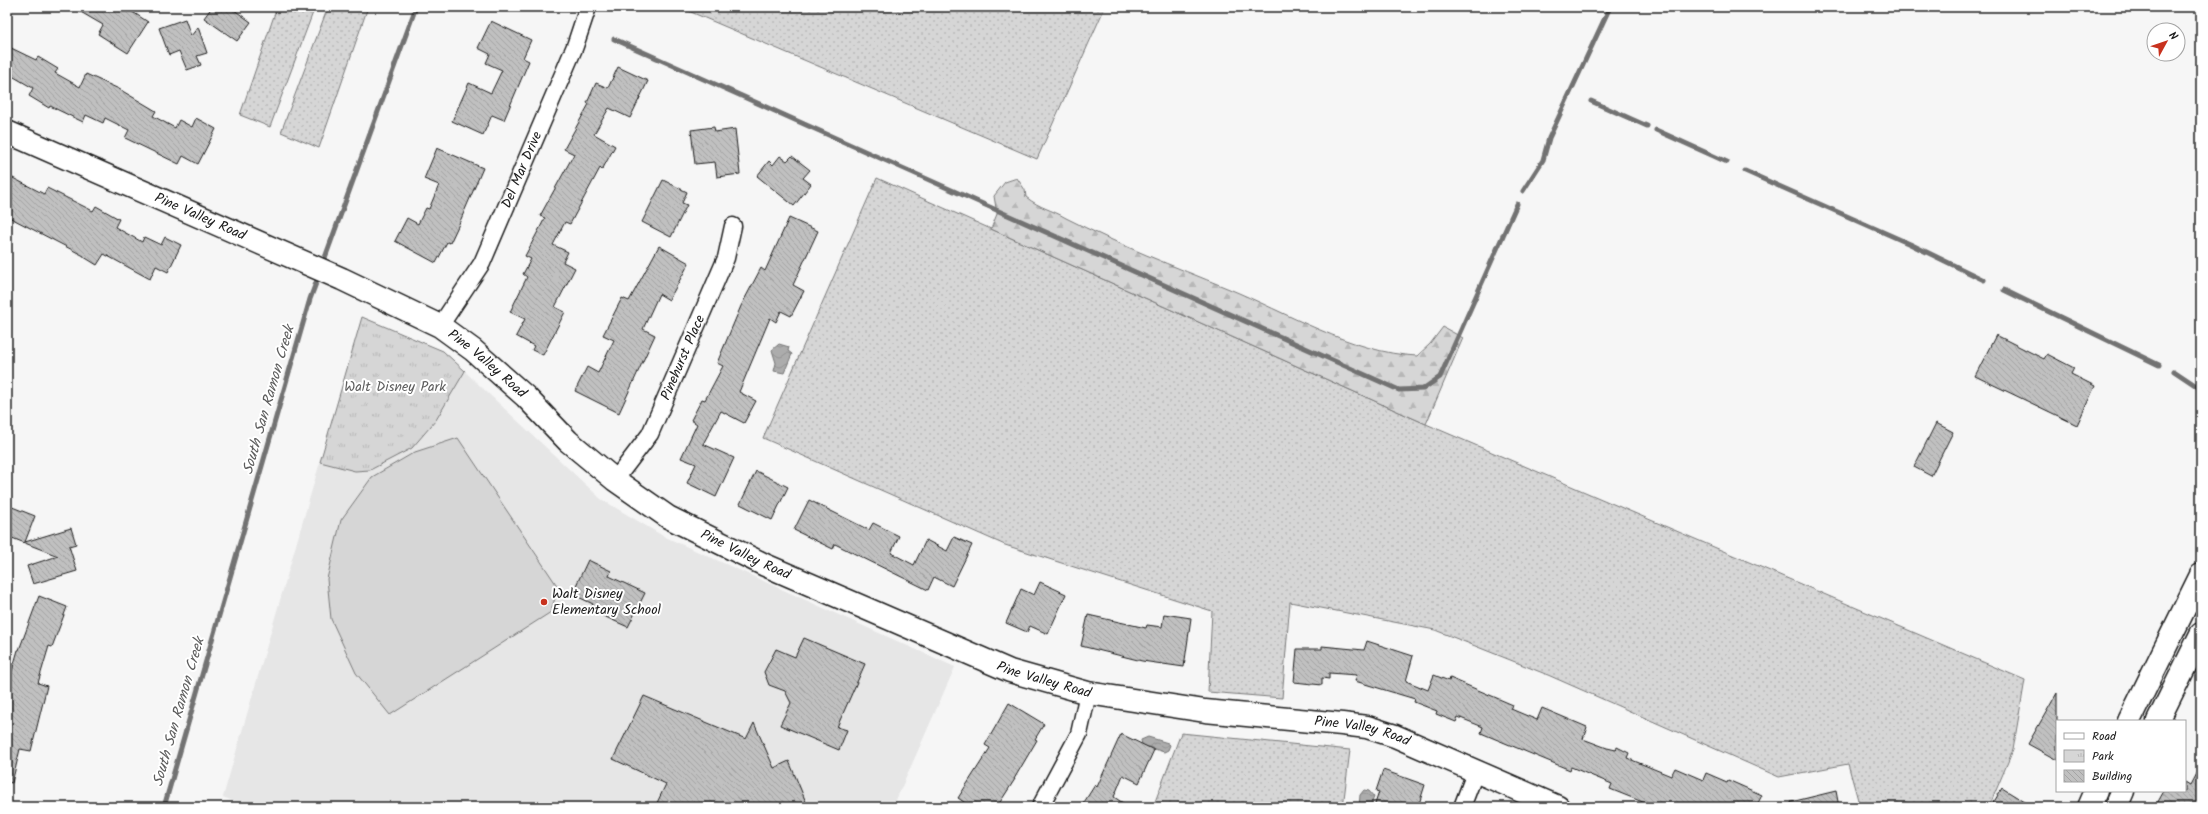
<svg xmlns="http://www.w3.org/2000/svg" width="2208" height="814" font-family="Kalam,sans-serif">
  <defs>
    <pattern id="grass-dots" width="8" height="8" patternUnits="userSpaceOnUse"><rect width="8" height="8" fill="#d6d6d6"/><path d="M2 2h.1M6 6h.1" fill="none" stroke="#b7b7b7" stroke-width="1.8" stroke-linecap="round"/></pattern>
    <pattern id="forest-firs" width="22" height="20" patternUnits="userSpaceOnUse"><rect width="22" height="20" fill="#d6d6d6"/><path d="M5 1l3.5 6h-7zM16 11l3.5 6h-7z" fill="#b7b7b7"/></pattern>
    <pattern id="park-tufts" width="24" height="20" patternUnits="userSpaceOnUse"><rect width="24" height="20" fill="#d6d6d6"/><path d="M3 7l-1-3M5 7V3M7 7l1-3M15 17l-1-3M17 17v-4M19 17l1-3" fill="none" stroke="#b7b7b7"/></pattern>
    <pattern id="water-waves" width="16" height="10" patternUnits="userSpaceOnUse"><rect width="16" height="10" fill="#acacac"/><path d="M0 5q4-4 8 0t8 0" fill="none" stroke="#939393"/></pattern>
    <pattern id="building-back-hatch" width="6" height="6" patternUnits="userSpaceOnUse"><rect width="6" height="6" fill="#c0c0c0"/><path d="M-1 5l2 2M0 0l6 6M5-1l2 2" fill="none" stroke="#a4a4a4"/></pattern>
  </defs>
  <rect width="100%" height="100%" fill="#f6f6f6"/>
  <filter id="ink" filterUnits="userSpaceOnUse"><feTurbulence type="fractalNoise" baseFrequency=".025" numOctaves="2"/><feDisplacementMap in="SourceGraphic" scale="8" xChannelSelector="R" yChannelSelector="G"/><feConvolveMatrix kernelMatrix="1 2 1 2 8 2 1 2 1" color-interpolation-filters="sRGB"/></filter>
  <g filter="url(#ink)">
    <path fill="#e6e6e6" d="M 362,317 L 443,351 L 601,499 L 663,536 L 955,667 L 893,807 L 247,807 L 223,797 Z"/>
    <g fill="url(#grass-dots)" stroke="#797979">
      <path d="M 277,7 L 315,7 L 270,127 L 240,115 Z"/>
      <path d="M 328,7 L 368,7 L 319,148 L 281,132 Z"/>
      <path d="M 679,7 L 1105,7 L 1037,159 Z"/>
      <path d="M 877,178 L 1426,424 L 2025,680 L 2013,750 L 1989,807 L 1860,807 L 1848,764 L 1779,777 L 1548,675 L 1435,630 L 1290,602 L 1282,698 L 1208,692 L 1212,611 L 1005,545 L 763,438 Z"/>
      <path d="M 1181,733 L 1350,750 L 1343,807 L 1153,807 Z"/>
    </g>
    <path fill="url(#forest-firs)" stroke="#797979" d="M 1017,178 L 1025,190 L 1026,197 C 1041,209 1051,209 1066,218 C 1119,245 1173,266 1227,288 C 1286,312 1352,353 1417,356 L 1430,344 L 1443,327 L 1463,338 L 1426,424 L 991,229 L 997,214 L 994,196 L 1005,182 Z"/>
    <path fill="url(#park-tufts)" stroke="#797979" d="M 362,317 L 443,351 L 465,371 L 436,420 L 412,448 L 370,470 L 355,471 L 320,462 Z"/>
    <path fill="#d6d6d6" stroke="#797979" d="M 458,438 L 558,587 L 551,612 L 390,715 L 356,673 L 331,619 L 327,579 L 341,520 L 372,477 L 415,452 Z"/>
    <g fill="url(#water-waves)" stroke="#727272">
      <path d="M 779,344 L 789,347 L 788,351 L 792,354 L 784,373 L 774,371 L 776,363 L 772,350 Z"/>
      <path d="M 1148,737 L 1168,743 L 1170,745 L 1168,750 L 1164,752 L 1142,745 L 1141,740 Z"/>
      <path d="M 1364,790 L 1369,791 L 1374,797 L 1370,807 L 1359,807 L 1360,795 Z"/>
    </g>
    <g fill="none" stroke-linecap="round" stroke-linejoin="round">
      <g stroke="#727272" stroke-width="5">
        <path d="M 614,39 L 1399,390 L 1423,389 L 1440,377 L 1517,204"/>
        <path d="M 1591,101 L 1647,126"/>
        <path d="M 1656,130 L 1727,162"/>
        <path d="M 1745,171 L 1910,244 L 1984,280"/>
        <path d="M 1523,191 L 1543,160 L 1549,138 L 1610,7"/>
        <path d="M 322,266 L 416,7"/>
        <path d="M 2004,290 L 2159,365"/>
        <path d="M 2174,371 L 2201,389"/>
        <path d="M 164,807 L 310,299 L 319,275"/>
      </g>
    </g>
    <g fill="url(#building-back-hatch)" stroke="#1c1c1c">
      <path d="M 72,7 L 125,7 L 148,22 L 128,53 L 98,34 L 103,25 Z"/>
      <path d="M 212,7 L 230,7 L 251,22 L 237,41 L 204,18 Z"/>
      <path d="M 185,19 L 191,36 L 198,27 L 207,53 L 197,56 L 201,65 L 187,70 L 179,51 L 169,55 L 159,28 Z"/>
      <path d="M 491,21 L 531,40 L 523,58 L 529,61 L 504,120 L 492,115 L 483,135 L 452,121 L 469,83 L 491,93 L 502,70 L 486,63 L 490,54 L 478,48 Z"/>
      <path d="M 7,46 L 36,60 L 38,57 L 58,69 L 55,73 L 80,87 L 86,74 L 119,89 L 156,111 L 153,116 L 175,128 L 179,120 L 192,127 L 196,118 L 216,129 L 198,164 L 183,156 L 179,164 L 125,138 L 129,130 L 105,118 L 103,123 L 86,115 L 83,122 L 50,106 L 49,108 L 29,96 L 33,88 L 7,73 Z"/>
      <path d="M 618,67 L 648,81 L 630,118 L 609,108 L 594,134 L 615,146 L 602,170 L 600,168 L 570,224 L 565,222 L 553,245 L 568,252 L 563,262 L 575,268 L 555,307 L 565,312 L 543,355 L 532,350 L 534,346 L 516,336 L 525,319 L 510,312 L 527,277 L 523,274 L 531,259 L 525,256 L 545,218 L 540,216 L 574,154 L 564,149 L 589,104 L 587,103 L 596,83 L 608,88 Z"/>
      <path d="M 714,127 L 715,132 L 735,129 L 740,174 L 717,177 L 715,162 L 695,164 L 691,130 Z"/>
      <path d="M 437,148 L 483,168 L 458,226 L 450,243 L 447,242 L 436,263 L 395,241 L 407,218 L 418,224 L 426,208 L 429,209 L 439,185 L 424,179 Z"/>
      <path d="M 780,156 L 787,161 L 792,156 L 810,170 L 803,178 L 811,184 L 794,206 L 757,176 L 769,161 L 773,165 Z"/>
      <path d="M 7,175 L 44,194 L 47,188 L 93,211 L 96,206 L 119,219 L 115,227 L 142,242 L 144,237 L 161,245 L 165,237 L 181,245 L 168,272 L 156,266 L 150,279 L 104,254 L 97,265 L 84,257 L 84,256 L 7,216 Z"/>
      <path d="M 663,180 L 687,192 L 682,203 L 687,205 L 671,237 L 642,222 Z"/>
      <path d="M 789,218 L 818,231 L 793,285 L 804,291 L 791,316 L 781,311 L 776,322 L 770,318 L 739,392 L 756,401 L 744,423 L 721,411 L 703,444 L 734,458 L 716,497 L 687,483 L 696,464 L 681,458 L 697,424 L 691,420 L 702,399 L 705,400 L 723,366 L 717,363 L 741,306 L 761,268 L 765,271 Z"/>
      <path d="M 659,246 L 689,263 L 669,300 L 659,294 L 643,329 L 655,335 L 619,413 L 575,391 L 587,367 L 598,373 L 614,340 L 603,335 L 622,298 L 629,301 Z"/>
      <path d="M 1996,335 L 2044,359 L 2047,354 L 2074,368 L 2071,374 L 2095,386 L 2077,425 L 1975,376 Z"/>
      <path d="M 1936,423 L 1953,432 L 1931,476 L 1914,467 Z"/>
      <path d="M 756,471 L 788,487 L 772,520 L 740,504 Z"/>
      <path d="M 809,500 L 869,530 L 873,523 L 899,536 L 891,553 L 914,565 L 926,540 L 947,551 L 954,537 L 972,545 L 952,586 L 934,577 L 928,590 L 835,544 L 833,549 L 794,530 Z"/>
      <path d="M 7,505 L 35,516 L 25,542 L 71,528 L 76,544 L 69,546 L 77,571 L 33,584 L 27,566 L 58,556 L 7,536 Z"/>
      <path d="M 588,560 L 611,571 L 609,576 L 645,593 L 628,627 L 590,610 L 593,604 L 572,594 Z"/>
      <path d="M 1040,582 L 1066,594 L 1048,634 L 1030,626 L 1027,632 L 1006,623 L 1021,589 L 1034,595 Z"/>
      <path d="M 39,596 L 67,607 L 52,647 L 49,646 L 38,683 L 47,686 L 31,751 L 20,749 L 12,783 L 7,782 L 7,688 L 18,650 L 19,650 Z"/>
      <path d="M 1164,614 L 1191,618 L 1184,667 L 1142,661 L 1081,646 L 1088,615 L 1146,628 L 1147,625 L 1162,627 Z"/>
      <path d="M 804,638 L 865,664 L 837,727 L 847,730 L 839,750 L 780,725 L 791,703 L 785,691 L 769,685 L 764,672 L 776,649 L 795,657 Z"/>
      <path d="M 1367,641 L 1413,656 L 1406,681 L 1428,690 L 1434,675 L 1449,681 L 1450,678 L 1513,705 L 1511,709 L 1537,720 L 1542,708 L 1587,727 L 1583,739 L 1607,748 L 1616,750 L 1617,747 L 1629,753 L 1627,758 L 1671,776 L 1675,768 L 1703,780 L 1706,773 L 1727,782 L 1728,780 L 1762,795 L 1756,807 L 1655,807 L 1610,789 L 1612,784 L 1571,767 L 1570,770 L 1481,733 L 1483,727 L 1458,717 L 1456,722 L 1436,714 L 1437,711 L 1414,702 L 1415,699 L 1355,681 L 1357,675 L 1329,673 L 1329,679 L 1322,678 L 1322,685 L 1294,682 L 1297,649 L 1322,649 L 1322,646 L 1364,650 Z"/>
      <path d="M 2057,693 L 2057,760 L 2028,744 Z"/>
      <path d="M 644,696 L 746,739 L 754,723 L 774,768 L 789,761 L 808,807 L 655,807 L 666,784 L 613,759 Z"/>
      <path d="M 1009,703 L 1044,724 L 1035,739 L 1037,740 L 1014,779 L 1015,779 L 997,807 L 971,807 L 958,798 L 990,748 L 985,745 Z"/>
      <path d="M 1121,734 L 1154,750 L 1139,783 L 1123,775 L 1114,797 L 1129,807 L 1081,807 L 1095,785 L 1097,787 Z"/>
      <path d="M 2201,764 L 2201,801 L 2198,807 L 2155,807 L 2164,791 L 2185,791 L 2185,782 L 2190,785 Z"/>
      <path d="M 1383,770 L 1425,785 L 1418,807 L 1374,807 L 1379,792 L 1376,791 Z"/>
      <path d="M 2002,788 L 2033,807 L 1991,807 Z"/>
      <path d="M 1836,791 L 1839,807 L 1792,807 L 1791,802 Z"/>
    </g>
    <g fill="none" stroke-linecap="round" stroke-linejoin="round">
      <g stroke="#1c1c1c" stroke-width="19">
        <g id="street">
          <path id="s1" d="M 440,326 L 482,263 L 575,46 L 588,7"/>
          <path id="s2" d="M 615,480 L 650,434 L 726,258 L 733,226"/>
          <path d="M 1040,807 L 1079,734 L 1088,693"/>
          <path d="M 1462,807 L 1475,773"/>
        </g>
      </g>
      <g stroke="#1c1c1c" stroke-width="25">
        <g id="secondary">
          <path id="s3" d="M 7,132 L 342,279 L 440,326 L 473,350 L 526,397 L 568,441 L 615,480 L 668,517 L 765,565 L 874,612 L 1010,671 L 1088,693 L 1205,711 L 1342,724 L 1367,727 L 1395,736 L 1558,807"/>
          <path d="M 2129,721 L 2201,575"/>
          <path d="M 2158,721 L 2201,634"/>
          <path d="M 2089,807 L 2096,791"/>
          <path d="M 2116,807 L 2123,791"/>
        </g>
      </g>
      <use href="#street" stroke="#fff" stroke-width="16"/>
      <use href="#secondary" stroke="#fff" stroke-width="22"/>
    </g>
  </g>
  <circle fill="#c8321e" stroke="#fff" stroke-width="1.5" cx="544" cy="602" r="4"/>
  <g text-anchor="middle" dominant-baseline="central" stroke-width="4" stroke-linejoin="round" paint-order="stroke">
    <g font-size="14" fill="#1c1c1c" stroke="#fff">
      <text stroke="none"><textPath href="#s1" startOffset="177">Del Mar Drive</textPath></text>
      <text stroke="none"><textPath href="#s3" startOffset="211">Pine Valley Road</textPath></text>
      <text stroke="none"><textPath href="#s2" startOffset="141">Pinehurst Place</textPath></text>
      <text stroke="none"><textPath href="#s3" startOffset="535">Pine Valley Road</textPath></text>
      <text stroke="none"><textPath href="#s3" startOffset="859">Pine Valley Road</textPath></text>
      <text stroke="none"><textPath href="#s3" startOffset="1183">Pine Valley Road</textPath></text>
      <text stroke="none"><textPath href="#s3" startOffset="1506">Pine Valley Road</textPath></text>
    </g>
    <g font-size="14" fill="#5d5d5d" stroke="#fff">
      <text x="395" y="387">Walt Disney Park</text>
    </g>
    <g font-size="14" fill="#1c1c1c" stroke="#fff" text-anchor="start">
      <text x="552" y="594">Walt Disney<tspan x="552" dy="16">Elementary School</tspan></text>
    </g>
    <g font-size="15" font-style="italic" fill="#5d5d5d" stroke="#fff">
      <text transform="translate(269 400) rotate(-74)">South San Ramon Creek</text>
      <text transform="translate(179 712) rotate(-74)">South San Ramon Creek</text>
    </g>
  </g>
  <rect width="2208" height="814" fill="none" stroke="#fff" stroke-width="24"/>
  <rect x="12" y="12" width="2184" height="790" fill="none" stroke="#1c1c1c" stroke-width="1.5" filter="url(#ink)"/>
  <rect x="2056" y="720" width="130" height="72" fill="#ffffff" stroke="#a4a4a4"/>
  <rect x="2064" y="733" width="20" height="6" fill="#ffffff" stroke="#a4a4a4"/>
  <text x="2092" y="740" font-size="12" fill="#1c1c1c">Road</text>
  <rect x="2064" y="750" width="20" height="12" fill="url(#park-tufts)" stroke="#a4a4a4"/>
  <text x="2092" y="760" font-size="12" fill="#1c1c1c">Park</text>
  <rect x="2064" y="770" width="20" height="12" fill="url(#building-back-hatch)" stroke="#a4a4a4"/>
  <text x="2092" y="780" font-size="12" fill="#1c1c1c">Building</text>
  <g transform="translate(2166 42) rotate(50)"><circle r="19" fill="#ffffff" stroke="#a4a4a4"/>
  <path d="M0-3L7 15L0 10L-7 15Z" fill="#c8321e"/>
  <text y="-6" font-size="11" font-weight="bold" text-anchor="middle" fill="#1c1c1c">N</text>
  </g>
</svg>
